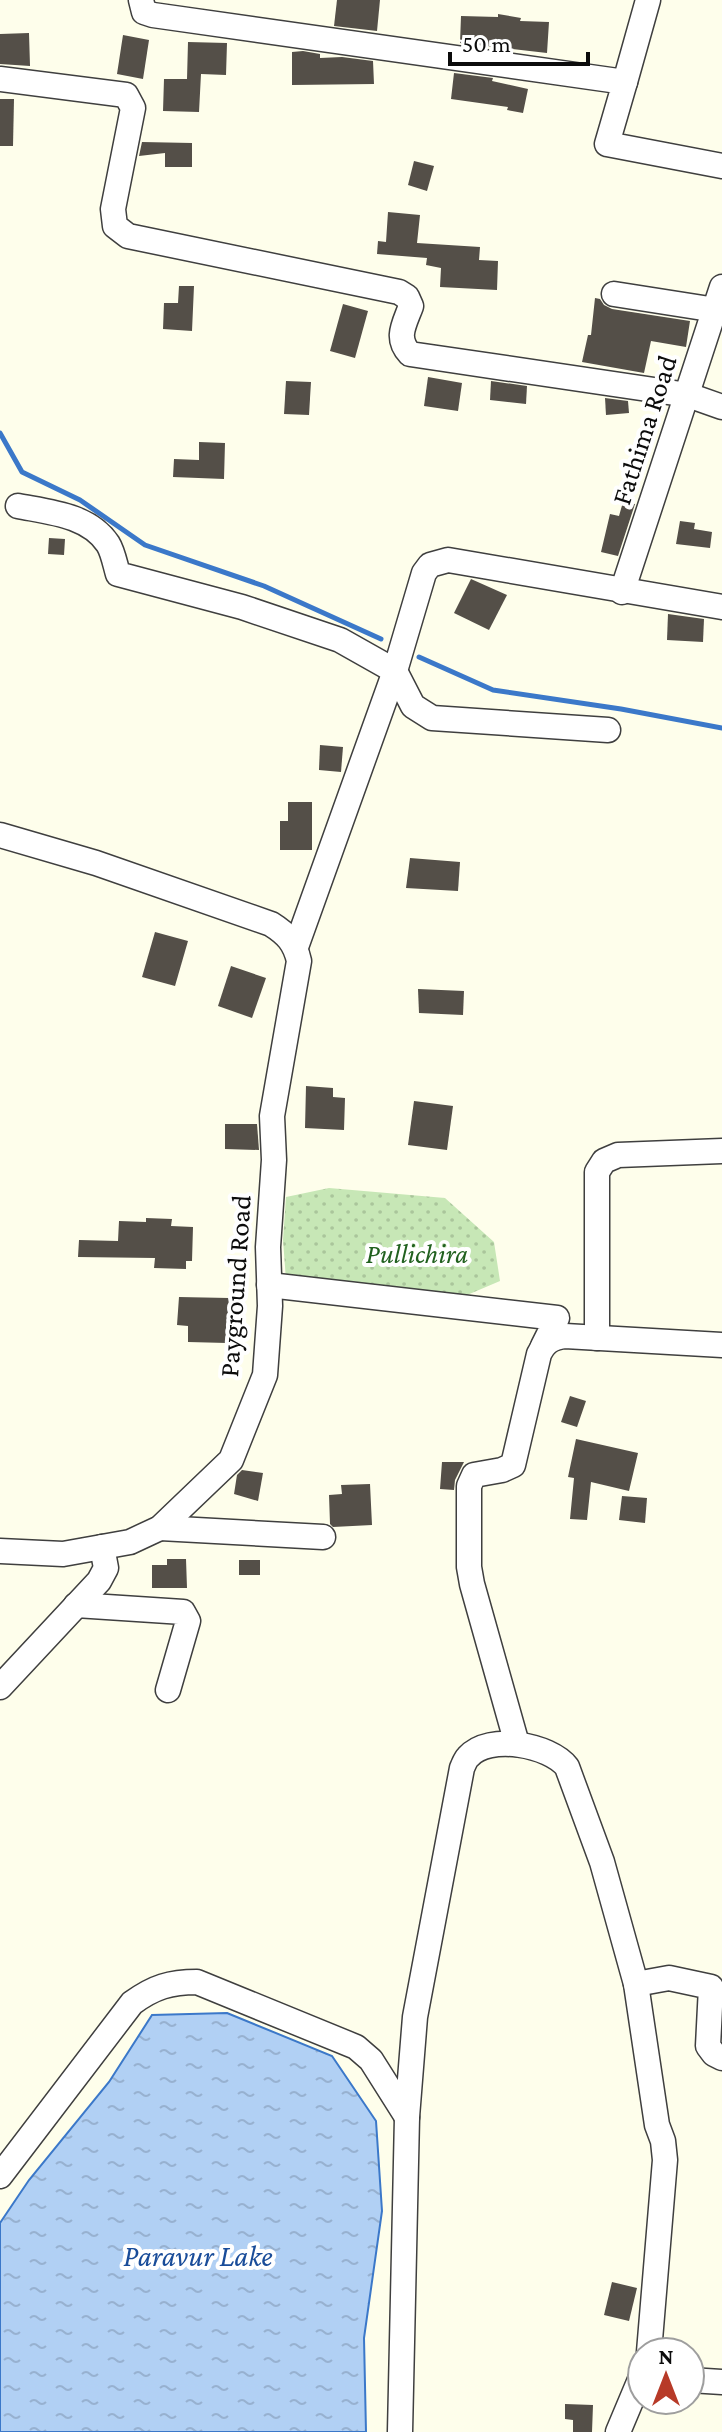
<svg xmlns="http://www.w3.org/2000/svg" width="722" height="2432" font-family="'Crimson Pro',serif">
  <defs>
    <pattern id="park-dots" width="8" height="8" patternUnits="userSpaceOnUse" patternTransform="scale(2)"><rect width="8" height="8" fill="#c7e7b6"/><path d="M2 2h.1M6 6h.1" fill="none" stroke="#aac59b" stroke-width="1.8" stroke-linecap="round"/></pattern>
    <pattern id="water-ripples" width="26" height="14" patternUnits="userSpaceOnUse" patternTransform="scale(2)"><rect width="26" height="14" fill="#b1d0f4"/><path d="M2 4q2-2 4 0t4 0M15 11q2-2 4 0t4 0" fill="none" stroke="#97b1d0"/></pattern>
  </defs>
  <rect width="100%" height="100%" fill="#fefeeb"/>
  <path fill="url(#park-dots)" d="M 329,1188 L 445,1198 L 494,1242 L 500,1281 L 420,1315 L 386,1301 L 286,1280 L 283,1240 L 286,1197 Z"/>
  <path fill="url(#water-ripples)" stroke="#3b78c9" stroke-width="2" d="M 227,2013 L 332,2056 L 376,2121 L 382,2211 L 364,2338 L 366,2432 L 0,2432 L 0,2223 L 29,2180 L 109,2082 L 152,2015 Z"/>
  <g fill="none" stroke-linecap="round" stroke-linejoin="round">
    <g stroke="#3b78c9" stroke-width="5">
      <path d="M 0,433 L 22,472 L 80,500 L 145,545 L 264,586 L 381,639"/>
      <path d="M 419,657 L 493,690 L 621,709 L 722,728"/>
    </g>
  </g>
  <g fill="#544f48">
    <path d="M 337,0 L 380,0 L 377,31 L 334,26 Z"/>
    <path d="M 498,14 L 521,18 L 520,21 L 549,22 L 547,53 L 460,43 L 461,16 L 498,17 Z"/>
    <path d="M 29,33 L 30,66 L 0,64 L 0,34 Z"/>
    <path d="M 123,35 L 149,40 L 143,79 L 117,74 Z"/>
    <path d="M 188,42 L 227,43 L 226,75 L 201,74 L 199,112 L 163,111 L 164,79 L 187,79 Z"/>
    <path d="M 303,51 L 320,54 L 320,58 L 342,57 L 373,61 L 374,84 L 292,85 L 292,52 Z"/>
    <path d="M 454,73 L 493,78 L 492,81 L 528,89 L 523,113 L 507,110 L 508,107 L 451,99 Z"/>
    <path d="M 0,99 L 14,99 L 13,146 L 0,146 Z"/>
    <path d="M 142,142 L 192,143 L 192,167 L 165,167 L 165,153 L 139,156 Z"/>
    <path d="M 414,161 L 434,166 L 427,191 L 408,185 Z"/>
    <path d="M 388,212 L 420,215 L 417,243 L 480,247 L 479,260 L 498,261 L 497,290 L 440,287 L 441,268 L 426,265 L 427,258 L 377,254 L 378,241 L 386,242 Z"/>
    <path d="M 179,286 L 194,286 L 192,331 L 163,329 L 164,303 L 178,303 Z"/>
    <path d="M 595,298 L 600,299 L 604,305 L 612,309 L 690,321 L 686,347 L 651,341 L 644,373 L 582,362 L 588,335 L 591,335 Z"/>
    <path d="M 343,304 L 368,311 L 355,358 L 330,351 Z"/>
    <path d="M 428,377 L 462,383 L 458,411 L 424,406 Z"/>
    <path d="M 286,381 L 311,382 L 309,415 L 284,414 Z"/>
    <path d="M 491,381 L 527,386 L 526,404 L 490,400 Z"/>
    <path d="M 605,398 L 628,401 L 629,413 L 606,415 Z"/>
    <path d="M 199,442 L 225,443 L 224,479 L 173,477 L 174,459 L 199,460 Z"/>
    <path d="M 623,502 L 635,504 L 618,556 L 601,552 L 610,514 L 619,516 Z"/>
    <path d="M 680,521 L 695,523 L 694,529 L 712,532 L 710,548 L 676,544 Z"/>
    <path d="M 49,538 L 65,539 L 64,555 L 48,554 Z"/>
    <path d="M 471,579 L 507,595 L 489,630 L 454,613 Z"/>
    <path d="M 668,614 L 704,619 L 703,642 L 667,640 Z"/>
    <path d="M 320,745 L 343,747 L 341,772 L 319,770 Z"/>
    <path d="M 288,802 L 312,802 L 312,850 L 280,850 L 280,821 L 288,821 Z"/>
    <path d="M 410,858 L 460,862 L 458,891 L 406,888 Z"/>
    <path d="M 155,932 L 188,941 L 175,986 L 142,977 Z"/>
    <path d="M 231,966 L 266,978 L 252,1018 L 218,1006 Z"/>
    <path d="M 418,989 L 464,991 L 463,1015 L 419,1013 Z"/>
    <path d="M 306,1086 L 333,1088 L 333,1097 L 345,1098 L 344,1130 L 305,1128 Z"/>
    <path d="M 414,1101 L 453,1106 L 447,1150 L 408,1145 Z"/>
    <path d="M 225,1124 L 257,1124 L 259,1150 L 225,1149 Z"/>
    <path d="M 146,1218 L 172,1219 L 171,1226 L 193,1227 L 192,1261 L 186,1261 L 186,1269 L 154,1268 L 155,1258 L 78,1257 L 79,1240 L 118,1241 L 119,1221 L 146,1222 Z"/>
    <path d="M 179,1297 L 229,1298 L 227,1343 L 188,1342 L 188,1326 L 177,1325 Z"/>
    <path d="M 570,1396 L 586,1401 L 577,1427 L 561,1422 Z"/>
    <path d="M 576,1439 L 638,1453 L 629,1491 L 591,1482 L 587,1520 L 570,1519 L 574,1478 L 568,1477 Z"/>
    <path d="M 442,1462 L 464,1462 L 455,1480 L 454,1490 L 440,1489 Z"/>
    <path d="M 242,1470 L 263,1473 L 258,1501 L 234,1494 L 237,1475 Z"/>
    <path d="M 370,1484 L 372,1525 L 333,1527 L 330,1524 L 329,1495 L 342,1494 L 341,1485 Z"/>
    <path d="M 622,1496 L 647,1498 L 645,1523 L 619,1520 Z"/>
    <path d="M 167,1559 L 186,1559 L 187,1588 L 152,1588 L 152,1565 L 167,1565 Z"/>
    <rect x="239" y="1560" width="21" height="15"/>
    <path d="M 612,2282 L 637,2288 L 629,2321 L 604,2315 Z"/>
    <path d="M 565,2404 L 593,2405 L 592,2432 L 573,2432 L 573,2420 L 565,2419 Z"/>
  </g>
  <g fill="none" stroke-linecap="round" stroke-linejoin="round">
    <g stroke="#3f3f3f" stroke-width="27">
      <g id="minor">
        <path d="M 141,0 L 144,12 L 153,15 L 625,82 L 607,144 L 722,166"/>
        <path d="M 0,79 L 126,95 L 133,108 L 113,209 L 115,226 L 128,236 L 399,292 L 407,297 L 411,306 C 404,325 395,338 410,354 L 688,395 L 722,407"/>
        <path d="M 625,82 L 648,0"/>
        <path d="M 614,294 L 716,310"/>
        <path d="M 18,506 C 49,512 89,515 108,544 C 113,552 115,564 118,574 L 242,607 L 340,640 L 395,671 L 413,706 L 432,718 L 608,730"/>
        <path d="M 622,592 L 722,287"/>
        <path d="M 0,835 L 96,863 L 271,924 C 287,934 295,943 299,961 L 272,1116 L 274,1160 L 268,1247 L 270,1306 L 265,1375 L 231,1460 L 160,1528 L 130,1542 L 63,1554 L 0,1551"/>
        <path d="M 296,947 L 395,671 L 424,573 L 430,565 L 448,560 L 722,607"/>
        <path d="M 269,1285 L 557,1318 L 543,1346"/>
        <path d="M 597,1338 L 597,1172 L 604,1161 L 618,1155 L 722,1151"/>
        <path d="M 160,1528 L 323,1537"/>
        <path d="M 76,1605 L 183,1612 L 188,1621 L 168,1690"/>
        <path d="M 0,1687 L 99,1581 L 106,1568 L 102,1547"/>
        <path d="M 517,1744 L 472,1584 L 469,1567 L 469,1486 L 474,1475 L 502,1470 L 513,1465 L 539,1354 C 545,1342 551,1338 565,1336 L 722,1345"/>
        <path d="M 636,1984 L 669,1978 L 711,1987 L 708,2046 L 714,2054 L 722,2058"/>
        <path d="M 0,2176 L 132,2003 C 154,1987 170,1982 197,1982 L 356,2047 L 371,2060 L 407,2117"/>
        <path d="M 690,2380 L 722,2382"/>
        <path d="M 400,2432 L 407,2117 L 415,2017 L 462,1768 C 464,1764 465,1760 468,1757 C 489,1733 550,1745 567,1767 L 602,1862 L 636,1984 L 657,2125 L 663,2141 L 665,2160 L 649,2352"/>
        <path d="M 618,2432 L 642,2375"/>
      </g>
    </g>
    <use href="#minor" stroke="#fff" stroke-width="24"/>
  </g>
  <g text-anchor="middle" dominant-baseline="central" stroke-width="8" stroke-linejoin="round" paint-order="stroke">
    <g font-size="28" fill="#0c0c0c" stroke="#fff">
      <text transform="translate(644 430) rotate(-72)">Fathima Road</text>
      <text transform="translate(235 1286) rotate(-86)">Payground Road</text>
    </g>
    <g font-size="28" font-style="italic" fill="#21611f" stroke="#fff">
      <text x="417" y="1253">Pullichira</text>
    </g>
    <g font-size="30" font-style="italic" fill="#194c99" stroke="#fff">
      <text x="198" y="2255">Paravur Lake</text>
    </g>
  </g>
  <g transform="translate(666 2376)"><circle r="38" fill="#ffffff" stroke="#9e9e9e" stroke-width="2"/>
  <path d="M0-6L14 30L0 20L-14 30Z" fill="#b73a28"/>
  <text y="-12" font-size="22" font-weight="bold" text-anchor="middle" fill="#0c0c0c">N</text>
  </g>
  <path d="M450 52v12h138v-12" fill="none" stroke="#0c0c0c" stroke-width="4"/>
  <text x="462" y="52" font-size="24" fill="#0c0c0c" stroke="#ffffff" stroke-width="6" paint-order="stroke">50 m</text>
</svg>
